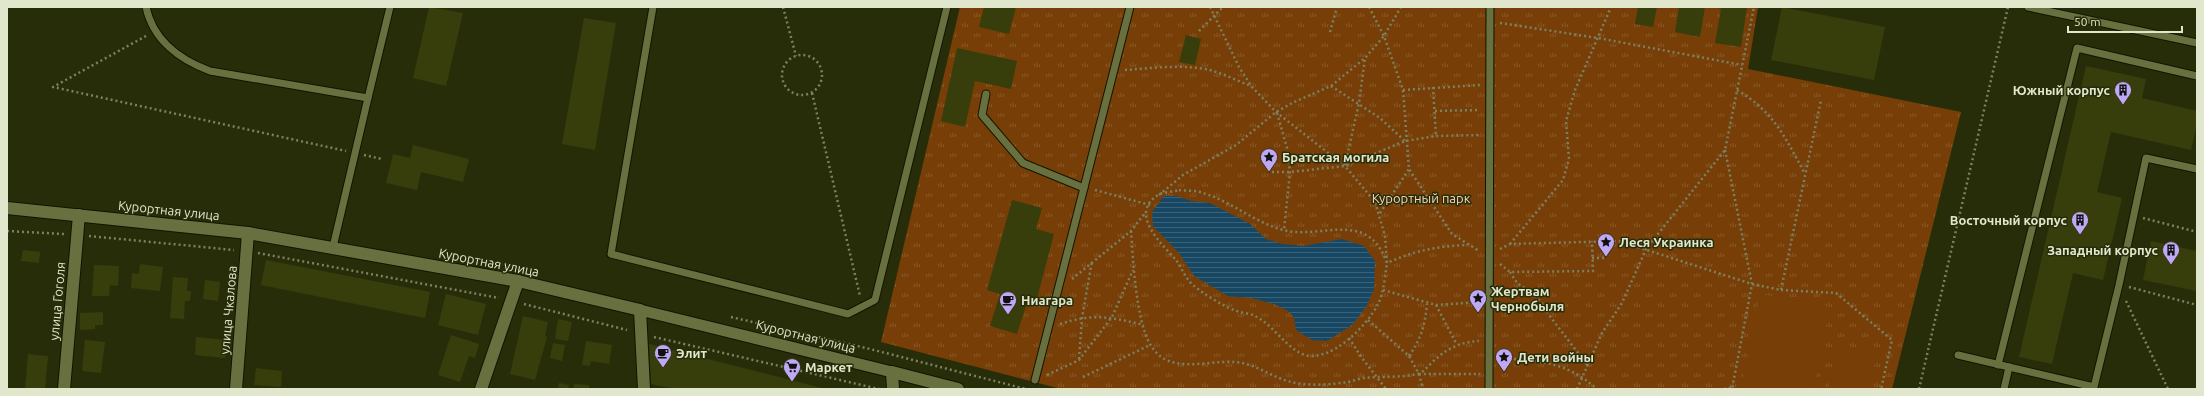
<svg xmlns="http://www.w3.org/2000/svg" width="2204" height="396" font-family="Ubuntu,sans-serif">
  <defs>
    <pattern id="park-tufts" width="24" height="20" patternUnits="userSpaceOnUse"><rect width="24" height="20" fill="#773f07"/><path d="M3 7l-1-3M5 7V3M7 7l1-3M15 17l-1-3M17 17v-4M19 17l1-3" fill="none" stroke="#8a5b2a"/></pattern>
    <pattern id="water-rules" width="6" height="5" patternUnits="userSpaceOnUse"><rect width="6" height="5" fill="#174762"/><path d="M0 2.5h6" fill="none" stroke="#386277"/></pattern>
  </defs>
  <rect width="100%" height="100%" fill="#282d09"/>
  <path fill="url(#park-tufts)" d="M 960,7 L 1758,7 L 1748,69 L 1961,112 L 1892,389 L 1061,389 L 881,342 Z"/>
  <g fill="#773f07">
    <path d="M 1760,294 L 1830,307 L 1814,389 L 1741,389 Z"/>
    <path d="M 1839,346 L 1877,355 L 1868,389 L 1828,389 Z"/>
  </g>
  <path fill="url(#water-rules)" d="M 1164,196 L 1177,196 L 1191,201 L 1210,203 L 1250,224 L 1266,239 L 1282,244 L 1303,246 L 1342,239 L 1364,246 L 1375,261 L 1374,289 L 1366,307 L 1352,325 L 1327,341 L 1312,340 L 1296,330 L 1294,317 L 1288,311 L 1274,304 L 1251,298 L 1228,296 L 1194,276 L 1179,253 L 1153,226 L 1152,212 Z"/>
  <g fill="#373e0c">
    <path d="M 429,7 L 463,13 L 446,86 L 413,78 Z"/>
    <path d="M 984,7 L 1016,7 L 1009,34 L 979,27 Z"/>
    <path d="M 1638,7 L 1657,7 L 1653,27 L 1635,24 Z"/>
    <path d="M 1679,7 L 1705,7 L 1700,37 L 1675,32 Z"/>
    <path d="M 1715,7 L 1747,7 L 1741,47 L 1715,43 L 1721,9 Z"/>
    <path d="M 1782,7 L 1885,27 L 1874,80 L 1771,60 Z"/>
    <path d="M 584,18 L 616,23 L 595,150 L 562,144 Z"/>
    <path d="M 1186,35 L 1201,39 L 1195,65 L 1179,62 Z"/>
    <path d="M 957,48 L 1017,61 L 1011,89 L 975,81 L 965,127 L 941,121 Z"/>
    <path d="M 2086,66 L 2146,79 L 2142,98 L 2197,111 L 2197,124 L 2191,150 L 2111,132 L 2097,192 L 2122,198 L 2103,280 L 2073,273 L 2052,364 L 2019,357 Z"/>
    <path d="M 413,145 L 469,159 L 463,182 L 421,172 L 417,190 L 386,183 L 393,154 L 410,158 Z"/>
    <path d="M 1012,200 L 1042,208 L 1036,229 L 1054,234 L 1035,306 L 1027,303 L 1017,334 L 990,326 L 1000,294 L 987,290 Z"/>
    <path d="M 2151,241 L 2197,251 L 2197,291 L 2143,280 Z"/>
    <path d="M 23,250 L 40,252 L 39,263 L 21,261 Z"/>
    <path d="M 266,260 L 430,292 L 425,318 L 261,285 Z"/>
    <path d="M 140,264 L 163,267 L 160,291 L 131,288 L 132,273 L 139,274 Z"/>
    <path d="M 94,265 L 119,266 L 118,286 L 110,285 L 109,296 L 92,296 Z"/>
    <path d="M 173,277 L 188,278 L 187,291 L 191,291 L 190,301 L 185,301 L 184,319 L 170,318 Z"/>
    <path d="M 205,280 L 220,282 L 218,301 L 203,299 Z"/>
    <path d="M 446,294 L 486,304 L 478,335 L 438,325 Z"/>
    <path d="M 103,312 L 103,325 L 95,325 L 95,329 L 80,330 L 80,313 Z"/>
    <path d="M 523,316 L 548,322 L 545,336 L 547,337 L 535,380 L 510,374 Z"/>
    <path d="M 558,319 L 572,322 L 568,341 L 555,339 Z"/>
    <path d="M 451,335 L 479,344 L 475,358 L 469,356 L 460,382 L 438,375 Z"/>
    <path d="M 196,337 L 227,340 L 225,358 L 195,355 Z"/>
    <path d="M 85,340 L 105,342 L 101,373 L 82,371 Z"/>
    <path d="M 586,341 L 612,345 L 609,364 L 591,361 L 590,366 L 582,365 Z"/>
    <path d="M 553,343 L 565,345 L 562,361 L 550,358 Z"/>
    <path d="M 649,344 L 822,388 L 822,389 L 676,389 L 651,384 Z"/>
    <path d="M 28,354 L 48,356 L 45,389 L 25,389 Z"/>
    <path d="M 256,368 L 282,371 L 281,387 L 254,385 Z"/>
    <path d="M 559,383 L 569,385 L 568,389 L 558,389 Z"/>
    <path d="M 574,384 L 589,385 L 589,389 L 573,389 Z"/>
  </g>
  <g fill="none" stroke-linecap="round" stroke-linejoin="round">
    <g stroke="#111500" stroke-width="9">
      <g id="service">
        <path d="M 146,7 C 153,40 180,60 210,71 L 368,98 L 390,7"/>
        <path d="M 653,7 L 611,254 L 848,314 L 875,300 L 947,7"/>
        <path d="M 2028,7 L 2197,43"/>
        <path d="M 986,94 L 982,115 L 1023,163 L 1084,188"/>
        <path d="M 333,247 L 368,98"/>
        <path d="M 1958,355 L 2094,387 L 2119,285 L 2146,158 L 2197,169"/>
        <path d="M 1998,365 L 2077,48 L 2197,76"/>
        <path d="M 1035,380 L 1130,7"/>
        <path d="M 1489,389 L 1490,7"/>
        <path d="M 2004,389 L 2009,367"/>
      </g>
    </g>
    <g stroke="#111500" stroke-width="13">
      <path id="pedestrian" d="M 640,310 L 892,372"/>
    </g>
    <g stroke="#111500" stroke-width="14">
      <g id="minor">
        <path d="M 7,208 L 248,233 L 518,281 L 640,310 L 644,389"/>
        <path d="M 64,389 L 79,215"/>
        <path d="M 236,389 L 248,233"/>
        <path d="M 481,389 L 518,281"/>
        <path d="M 893,389 L 892,372 L 958,389"/>
      </g>
    </g>
    <g stroke="#7b8161" stroke-width="2.5" stroke-dasharray="2 3" stroke-linecap="butt">
      <path d="M 783,7 L 796,56"/>
      <path d="M 1210,7 L 1239,67 L 1252,87 L 1276,112 L 1345,166 L 1375,202 L 1385,236 L 1387,263 C 1413,251 1438,246 1467,245"/>
      <path d="M 1369,7 L 1384,36 L 1403,90 L 1409,169 L 1452,234 L 1479,251"/>
      <path d="M 1500,23 L 1598,38 L 1742,65"/>
      <path d="M 1199,31 L 1223,7"/>
      <path d="M 1330,32 L 1337,7"/>
      <path d="M 146,36 L 53,87 L 346,151"/>
      <circle cx="802" cy="75" r="20"/>
      <path d="M 1125,70 C 1153,68 1183,64 1210,70 C 1224,74 1238,81 1251,86"/>
      <path d="M 1331,86 L 1380,118 L 1405,141"/>
      <path d="M 1433,87 L 1436,136"/>
      <path d="M 1403,90 L 1480,85"/>
      <path d="M 1737,90 C 1774,112 1785,137 1805,174"/>
      <path d="M 812,93 L 860,296"/>
      <path d="M 1435,111 L 1480,110"/>
      <path d="M 1277,113 L 1287,148 L 1290,172 L 1284,230"/>
      <path d="M 1725,150 L 1752,284 L 1732,389"/>
      <path d="M 364,155 L 382,159"/>
      <path d="M 1345,165 L 1359,103 L 1365,58"/>
      <path d="M 1272,172 L 1290,172 L 1345,166 L 1405,141 L 1436,136 L 1479,135"/>
      <path d="M 1095,190 L 1150,205"/>
      <path d="M 1179,190 C 1187,191 1196,190 1203,193 C 1232,202 1254,222 1283,230 C 1310,237 1338,224 1362,233 C 1376,239 1382,250 1387,263 C 1385,276 1384,292 1378,304 C 1367,326 1329,365 1302,354 C 1284,345 1273,325 1255,316 C 1249,313 1241,313 1234,310 C 1223,306 1202,293 1193,285 C 1185,278 1182,268 1176,260 C 1162,244 1128,214 1158,195 C 1163,192 1173,192 1179,190 Z"/>
      <path d="M 1159,195 L 1183,175 L 1236,145 L 1276,112 L 1294,102 L 1331,86 L 1365,58 L 1384,36 L 1401,7"/>
      <path d="M 1380,213 L 1409,169"/>
      <path d="M 2143,218 L 2197,232"/>
      <path d="M 7,231 L 64,234"/>
      <path d="M 1131,231 C 1133,260 1136,320 1150,344 C 1168,376 1205,360 1234,362 C 1255,363 1271,377 1291,382 C 1308,386 1330,385 1348,382 C 1353,381 1358,379 1363,378 C 1381,376 1400,378 1417,374 C 1424,373 1430,363 1436,359 C 1449,347 1462,342 1479,341"/>
      <path d="M 89,236 L 234,250"/>
      <path d="M 1510,244 L 1563,180 L 1569,159 L 1566,121 L 1575,90 L 1611,7"/>
      <path d="M 1500,249 L 1510,244 L 1619,241 L 1752,284 L 1781,290 L 1821,100"/>
      <path d="M 258,253 L 499,298"/>
      <path d="M 1592,258 L 1604,258"/>
      <path d="M 1500,264 L 1510,272 L 1593,271 L 1592,241"/>
      <path d="M 1510,272 L 1517,283 L 1532,293 L 1541,302 L 1549,315 L 1588,366"/>
      <path d="M 1072,279 L 1131,231 L 1145,213"/>
      <path d="M 2129,287 L 2197,305"/>
      <path d="M 1383,290 L 1436,305 L 1480,302"/>
      <path d="M 1781,290 L 1836,293 L 1892,340 L 1881,389"/>
      <path d="M 2126,301 L 2168,389"/>
      <path d="M 524,304 L 627,330"/>
      <path d="M 1436,305 L 1457,345"/>
      <path d="M 731,317 L 866,348 L 1026,389"/>
      <path d="M 1368,320 L 1409,356 L 1419,374 L 1480,374"/>
      <path d="M 1060,324 C 1093,313 1111,317 1144,325"/>
      <path d="M 654,337 L 879,389"/>
      <path d="M 1349,338 L 1362,358 L 1386,389"/>
      <path d="M 1409,356 C 1421,339 1425,325 1427,304"/>
      <path d="M 1499,358 C 1540,361 1565,361 1597,389"/>
      <path d="M 1079,359 L 1082,318 L 1092,261"/>
      <path d="M 1419,374 L 1423,389"/>
      <path d="M 1047,375 L 1079,360 L 1112,317 L 1133,270"/>
      <path d="M 1083,377 L 1150,345"/>
      <path d="M 1577,389 L 1602,333 L 1622,303 L 1646,249 L 1725,150 L 1754,7"/>
      <path d="M 1724,389 L 1733,387"/>
      <path d="M 1919,389 L 2008,7"/>
    </g>
    <use href="#service" stroke="#687040" stroke-width="7"/>
    <use href="#pedestrian" stroke="#687040" stroke-width="11"/>
    <use href="#minor" stroke="#687040" stroke-width="12"/>
  </g>
  <defs>
    <g id="building-pin" transform="scale(0.9)"><path d="M0 17L-7.5 6A9.5 9.5 0 1 1 7.5 6Z" fill="#bfa9f4" stroke="#282d09"/><path d="M-4-6H4V6H1V3H-1V6H-4ZM-2.5-4.3h1.7v1.8h-1.7ZM.8-4.3h1.7v1.8H.8ZM-2.5-1h1.7V.8h-1.7ZM.8-1h1.7V.8H.8Z" fill="#111"/></g>
    <g id="sight-pin" transform="scale(0.9)"><path d="M0 17L-7.5 6A9.5 9.5 0 1 1 7.5 6Z" fill="#bfa9f4" stroke="#282d09"/><path d="M0-6L1.8-2.2L6-1.7L2.9 1.2L3.7 5.4L0 3.3L-3.7 5.4L-2.9 1.2L-6-1.7L-1.8-2.2Z" fill="#111"/></g>
    <g id="cafe-pin" transform="scale(0.9)"><path d="M0 17L-7.5 6A9.5 9.5 0 1 1 7.5 6Z" fill="#bfa9f4" stroke="#282d09"/><path d="M-5.5-4.5H6V0H3Q3 3.5 0 3.5H-2.5Q-5.5 3.5-5.5 0ZM3-3.2v2h1.7v-2ZM-6 4.5H4V6H-6Z" fill="#111"/></g>
    <g id="supermarket-pin" transform="scale(0.9)"><path d="M0 17L-7.5 6A9.5 9.5 0 1 1 7.5 6Z" fill="#bfa9f4" stroke="#282d09"/><path d="M-6-5.5h2.5l.6 2H6L4.5 2H-2.5L-4.4-4H-6ZM-1.5 3.2a1.3 1.3 0 1 0 .1 0ZM3 3.2a1.3 1.3 0 1 0 .1 0Z" fill="#111"/></g>
  </defs>
  <g fill-rule="evenodd">
    <use href="#building-pin" x="2123" y="90"/>
    <use href="#sight-pin" x="1269" y="157"/>
    <use href="#building-pin" x="2080" y="220"/>
    <use href="#sight-pin" x="1606" y="242"/>
    <use href="#building-pin" x="2171" y="250"/>
    <use href="#sight-pin" x="1478" y="298"/>
    <use href="#cafe-pin" x="1008" y="300"/>
    <use href="#cafe-pin" x="663" y="353"/>
    <use href="#sight-pin" x="1504" y="357"/>
    <use href="#supermarket-pin" x="792" y="367"/>
  </g>
  <g text-anchor="middle" dominant-baseline="central" stroke-width="3" stroke-linejoin="round" paint-order="stroke">
    <g font-size="13" font-weight="bold" fill="#e1e7cd" stroke="#282d09" text-anchor="start">
      <text x="2110" y="90" text-anchor="end">Южный корпус</text>
      <text x="1282" y="157">Братская могила</text>
      <text x="2067" y="220" text-anchor="end">Восточный корпус</text>
      <text x="1619" y="242">Леся Украинка</text>
      <text x="2158" y="250" text-anchor="end">Западный корпус</text>
      <text x="1491" y="291">Жертвам<tspan x="1491" dy="15">Чернобыля</tspan></text>
      <text x="1021" y="300">Ниагара</text>
      <text x="676" y="353">Элит</text>
      <text x="1517" y="357">Дети войны</text>
      <text x="805" y="367">Маркет</text>
    </g>
    <g font-size="13" fill="#fed7bb" stroke="#282d09">
      <text x="1421" y="198">Курортный парк</text>
    </g>
    <g font-size="13" fill="#e1e7cd" stroke="#282d09">
      <text transform="translate(169 210) rotate(6)">Курортная улица</text>
      <text transform="translate(489 262) rotate(11)">Курортная улица</text>
      <text transform="translate(57 301) rotate(-85)">улица Гоголя</text>
      <text transform="translate(228 310) rotate(-85)">улица Чкалова</text>
      <text transform="translate(806 336) rotate(14)">Курортная улица</text>
    </g>
  </g>
  <rect width="2204" height="396" fill="none" stroke="#e1e7cd" stroke-width="16"/>
  <path d="M2068 26v6h114v-6" fill="none" stroke="#e1e7cd" stroke-width="2"/>
  <text x="2074" y="26" font-size="12" fill="#e1e7cd" stroke="#282d09" stroke-width="3" paint-order="stroke">50 m</text>
</svg>
